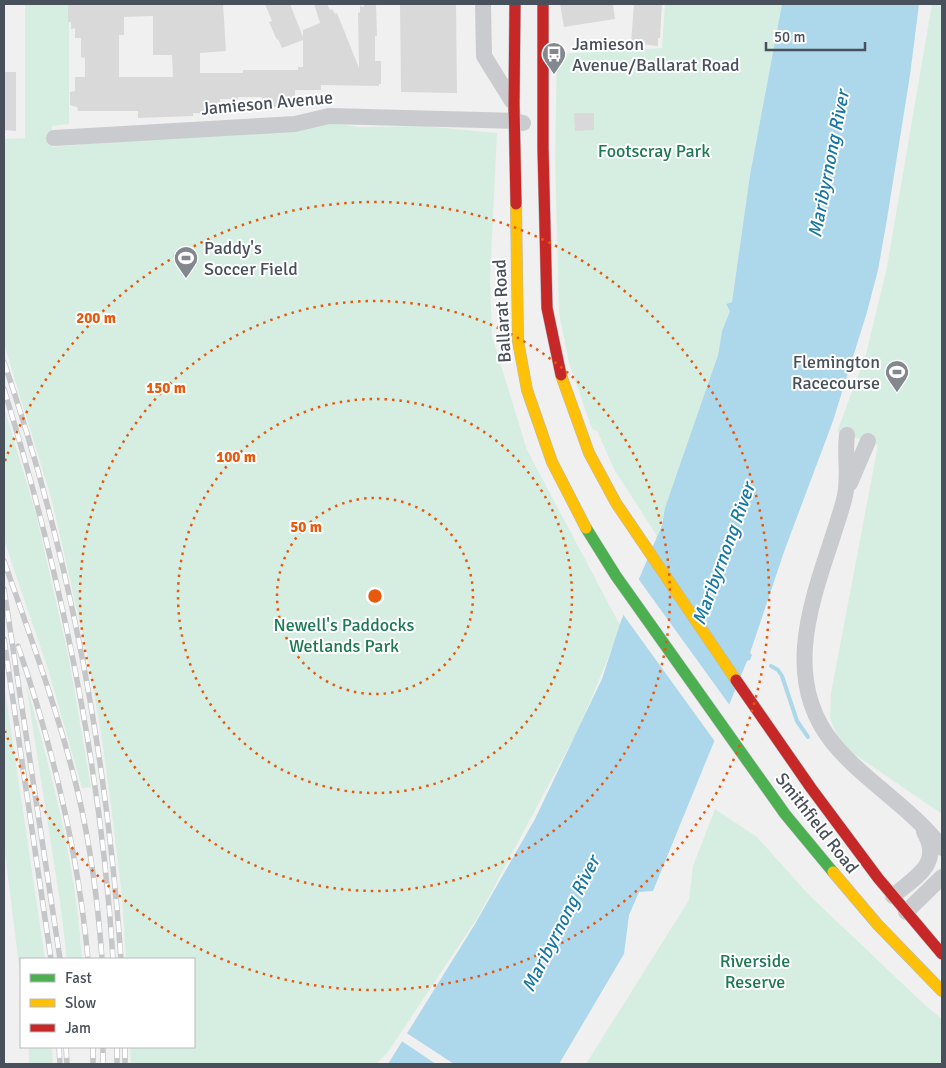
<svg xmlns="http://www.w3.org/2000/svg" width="946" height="1068" font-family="Signika,sans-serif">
  <rect width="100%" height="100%" fill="#f0f0f0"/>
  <g fill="#d6eee2">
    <path d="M 25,4 L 69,4 L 69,124 L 52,126 L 53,147 L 332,122 L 358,127 L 424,126 L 497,133 L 490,279 L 492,336 L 527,450 L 621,627 L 580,726 L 478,917 L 388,1052 L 376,1064 L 131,1064 L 130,1047 L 194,1047 L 194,959 L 126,959 L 122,897 L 113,821 L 102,739 L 87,654 L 52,501 L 4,344 L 4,139 L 25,138 Z"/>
    <path d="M 665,4 L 782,4 L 750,175 L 732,302 L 726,304 L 730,311 L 722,331 L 718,355 L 657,536 L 615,471 L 597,431 L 592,429 L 569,363 L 559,313 L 555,155 L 557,54 L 662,48 Z"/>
    <path d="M 932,4 L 942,4 L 942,814 L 841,745 L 830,718 L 831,693 L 878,445 L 837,432 L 866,354 L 887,267 Z"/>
    <path d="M 4,407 L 36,514 L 69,659 L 91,787 L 82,788 L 49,672 L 4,540 Z"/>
    <path d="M 4,683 L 45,959 L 21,959 L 21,981 L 4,846 Z"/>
    <path d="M 26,684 C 52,774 76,865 82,959 L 67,959 L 60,902 Z"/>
    <path d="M 715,809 L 757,837 L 808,894 L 926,1006 L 942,1019 L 942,1064 L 586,1064 L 689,900 L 693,866 Z"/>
    <path d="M 29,1047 L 52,1047 L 53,1064 L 29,1064 Z"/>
  </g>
  <path fill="#add7ea" d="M 782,4 L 919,4 L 910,75 L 887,219 L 878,270 L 867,312 L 833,421 L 785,549 L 750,653 L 752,655 L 750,660 L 747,661 L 653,891 L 639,892 L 629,915 L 624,954 L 559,1064 L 388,1064 L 475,924 L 535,819 L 602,679 L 621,621 L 662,525 L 665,508 L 718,355 L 722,331 L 730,311 L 726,304 L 732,302 L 750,175 Z"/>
  <g fill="#f0f0f0">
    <path d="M 637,577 L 731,707 L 716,743 L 622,613 Z"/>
    <path d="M 405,1032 L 454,1064 L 436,1064 L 400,1040 Z"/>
  </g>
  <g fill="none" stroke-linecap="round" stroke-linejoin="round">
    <path stroke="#add7ea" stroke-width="4" d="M 771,666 L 778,670 L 782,676 L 797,721 L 808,737"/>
  </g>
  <g fill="#d9d9da" fill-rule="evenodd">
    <path d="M 78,4 L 223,4 L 226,51 L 200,53 L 200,73 L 243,73 L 243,70 L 298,70 L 298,67 L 303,67 L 303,40 L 282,48 L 278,39 L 277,40 L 269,22 L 272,21 L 265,4 L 290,4 L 303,37 L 303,30 L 320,23 L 314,4 L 327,4 L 330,10 L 332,9 L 335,14 L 337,13 L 359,68 L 358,12 L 360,13 L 360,6 L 364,7 L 364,4 L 376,4 L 377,36 L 375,36 L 375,61 L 381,61 L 381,84 L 379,84 L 379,86 L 321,85 L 321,90 L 295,90 L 295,108 L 274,107 L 274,110 L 262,110 L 262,97 L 238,97 L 238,99 L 220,99 L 220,114 L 193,113 L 193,116 L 138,118 L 138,111 L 78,111 L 77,107 L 70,105 L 70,92 L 75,91 L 75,77 L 85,77 L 85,58 L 81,57 L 81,38 L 75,38 L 75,28 L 71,29 L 71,22 L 68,22 L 68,5 L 78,5 ZM 153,16 L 153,55 L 172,55 L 173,77 L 119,77 L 119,35 L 124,35 L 124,17 Z"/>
    <path d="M 400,4 L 456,4 L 457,93 L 401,92 Z"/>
    <path d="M 560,4 L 613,4 L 615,19 L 564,27 Z"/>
    <path d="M 634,4 L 662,4 L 660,38 L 658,38 L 658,46 L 631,43 Z"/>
    <path d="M 4,72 L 16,72 L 16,131 L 4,130 Z"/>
    <path d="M 574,113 L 594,113 L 594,130 L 575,131 Z"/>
  </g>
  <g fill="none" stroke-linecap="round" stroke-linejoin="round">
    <g stroke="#b5b9bf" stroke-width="12">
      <path id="fast" d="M 586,528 L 616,576 L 785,814 L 833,872"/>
    </g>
    <g stroke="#b5b9bf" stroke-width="12">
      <g id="slow">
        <path d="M 516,204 L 518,341 L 527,390 L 552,462 L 586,528"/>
        <path d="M 561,375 L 589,453 L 616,503 L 736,680"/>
        <path d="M 833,872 L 878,925 L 942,991"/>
      </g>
    </g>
    <g stroke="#b5b9bf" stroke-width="12">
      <g id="jam">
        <path d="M 515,4 L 514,105 L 516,204"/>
        <path d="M 543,4 L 543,149 L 547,308 L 561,375"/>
        <path d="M 736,680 L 811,788 L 878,878 L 942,954"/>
      </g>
    </g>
    <g stroke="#cacbce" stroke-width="16">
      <path d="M 483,4 L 484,56 L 512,101"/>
      <path d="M 54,138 L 295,124 L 329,116 L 515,121 L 523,123"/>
      <path d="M 847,435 C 844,456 850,479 844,500 C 823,577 773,669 833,743 C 865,782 912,808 942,848"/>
      <path d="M 850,483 L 868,441"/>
      <path d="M 893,896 C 915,877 943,864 924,832"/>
      <path d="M 906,912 L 942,877"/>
    </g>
    <use href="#fast" stroke="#4caf50" stroke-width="11"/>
    <use href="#slow" stroke="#ffc107" stroke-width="11"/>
    <use href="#jam" stroke="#c62828" stroke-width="11"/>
    <g stroke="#c5c6c8" stroke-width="5.5">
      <g id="rail">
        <path d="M 4,362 C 70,555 107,757 121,959"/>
        <path d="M 4,389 C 61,575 101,765 113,959"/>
        <path d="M 4,561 C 31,638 59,714 78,793 C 91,848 98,903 102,959"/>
        <path d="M 4,589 L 60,959"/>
        <path d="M 4,639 L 51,959"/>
        <path d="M 18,646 C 53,748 78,851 88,959"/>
        <path d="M 59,1047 L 60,1064"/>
        <path d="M 66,1047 L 67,1064"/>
        <path d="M 93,1047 L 93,1064"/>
        <path d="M 117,1047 L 117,1064"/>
        <path d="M 125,1047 L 125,1064"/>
        <path d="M 103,1064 L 103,1047"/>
      </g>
    </g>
    <use href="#rail" stroke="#fff" stroke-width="4" stroke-dasharray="11" stroke-linecap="butt"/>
  </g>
  <g fill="none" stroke="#e8590c" stroke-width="2.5" stroke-dasharray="2.5 5">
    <circle cx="375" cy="596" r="98"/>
    <circle cx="375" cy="596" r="197"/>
    <circle cx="375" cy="596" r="295"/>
    <path d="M5 461A394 394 0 1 1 5 731"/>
  </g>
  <defs>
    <g id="bus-pin" transform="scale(1.25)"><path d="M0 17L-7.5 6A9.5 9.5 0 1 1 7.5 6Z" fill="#83888f" stroke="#fff"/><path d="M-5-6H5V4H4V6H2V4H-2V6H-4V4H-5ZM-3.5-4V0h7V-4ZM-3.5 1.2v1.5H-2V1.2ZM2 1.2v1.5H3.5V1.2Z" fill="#fff"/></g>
    <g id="stadium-pin" transform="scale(1.25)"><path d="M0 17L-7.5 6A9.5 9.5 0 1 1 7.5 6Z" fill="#83888f" stroke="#fff"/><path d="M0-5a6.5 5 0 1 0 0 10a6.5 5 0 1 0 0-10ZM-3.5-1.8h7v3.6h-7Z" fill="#fff"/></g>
  </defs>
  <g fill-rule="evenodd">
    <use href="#bus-pin" x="554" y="54"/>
    <use href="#stadium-pin" x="186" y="258"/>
    <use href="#stadium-pin" x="897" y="372"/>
  </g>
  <g text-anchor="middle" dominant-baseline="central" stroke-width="4" stroke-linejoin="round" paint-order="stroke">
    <g font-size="18" fill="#48505b" stroke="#fff" text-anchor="start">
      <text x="572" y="44">Jamieson<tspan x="572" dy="21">Avenue/Ballarat Road</tspan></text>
      <text x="204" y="248">Paddy's<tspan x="204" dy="21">Soccer Field</tspan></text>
      <text x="880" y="362" text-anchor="end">Flemington<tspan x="880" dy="21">Racecourse</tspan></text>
    </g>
    <g font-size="18" fill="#48505b" stroke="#fff">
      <text transform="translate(267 103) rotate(-5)">Jamieson Avenue</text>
      <text transform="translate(502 311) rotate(-93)">Ballarat Road</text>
      <text transform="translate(817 823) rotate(52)">Smithfield Road</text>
    </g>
    <g font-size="18" fill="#1d7954" stroke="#fff">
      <text x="654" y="151">Footscray Park</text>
      <text x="344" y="625">Newell's Paddocks<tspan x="344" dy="21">Wetlands Park</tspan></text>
      <text x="755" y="961">Riverside<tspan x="755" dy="21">Reserve</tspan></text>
    </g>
    <g font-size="19" font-style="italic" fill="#1577a2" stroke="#fff">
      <text transform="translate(829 164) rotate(-79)">Maribyrnong River</text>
      <text transform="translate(724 554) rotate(-70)">Maribyrnong River</text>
      <text transform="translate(561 924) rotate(-63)">Maribyrnong River</text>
    </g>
  </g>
  <circle cx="375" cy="596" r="8" fill="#e8590c" stroke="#fff" stroke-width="2.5"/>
  <g font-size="15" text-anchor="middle" font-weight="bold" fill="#e8590c" stroke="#fff" stroke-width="4" stroke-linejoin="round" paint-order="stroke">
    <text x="96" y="323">200 m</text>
    <text x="166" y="393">150 m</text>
    <text x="236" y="462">100 m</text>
    <text x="306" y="532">50 m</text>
  </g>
  <rect width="946" height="1068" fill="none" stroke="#48505b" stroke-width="10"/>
  <rect x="20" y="958" width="175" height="90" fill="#ffffff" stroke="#b6b9bd"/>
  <rect x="30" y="974" width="25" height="8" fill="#4caf50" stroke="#b6b9bd"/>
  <text x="65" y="983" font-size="15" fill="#48505b">Fast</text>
  <rect x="30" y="999" width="25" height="8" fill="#ffc107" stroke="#b6b9bd"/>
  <text x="65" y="1008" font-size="15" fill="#48505b">Slow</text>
  <rect x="30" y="1024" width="25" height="8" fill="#c62828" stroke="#b6b9bd"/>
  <text x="65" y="1033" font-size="15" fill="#48505b">Jam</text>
  <path d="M766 42v8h99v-8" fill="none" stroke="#48505b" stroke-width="2.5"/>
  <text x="774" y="42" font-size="15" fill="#48505b" stroke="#ffffff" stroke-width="4" paint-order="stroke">50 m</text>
</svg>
